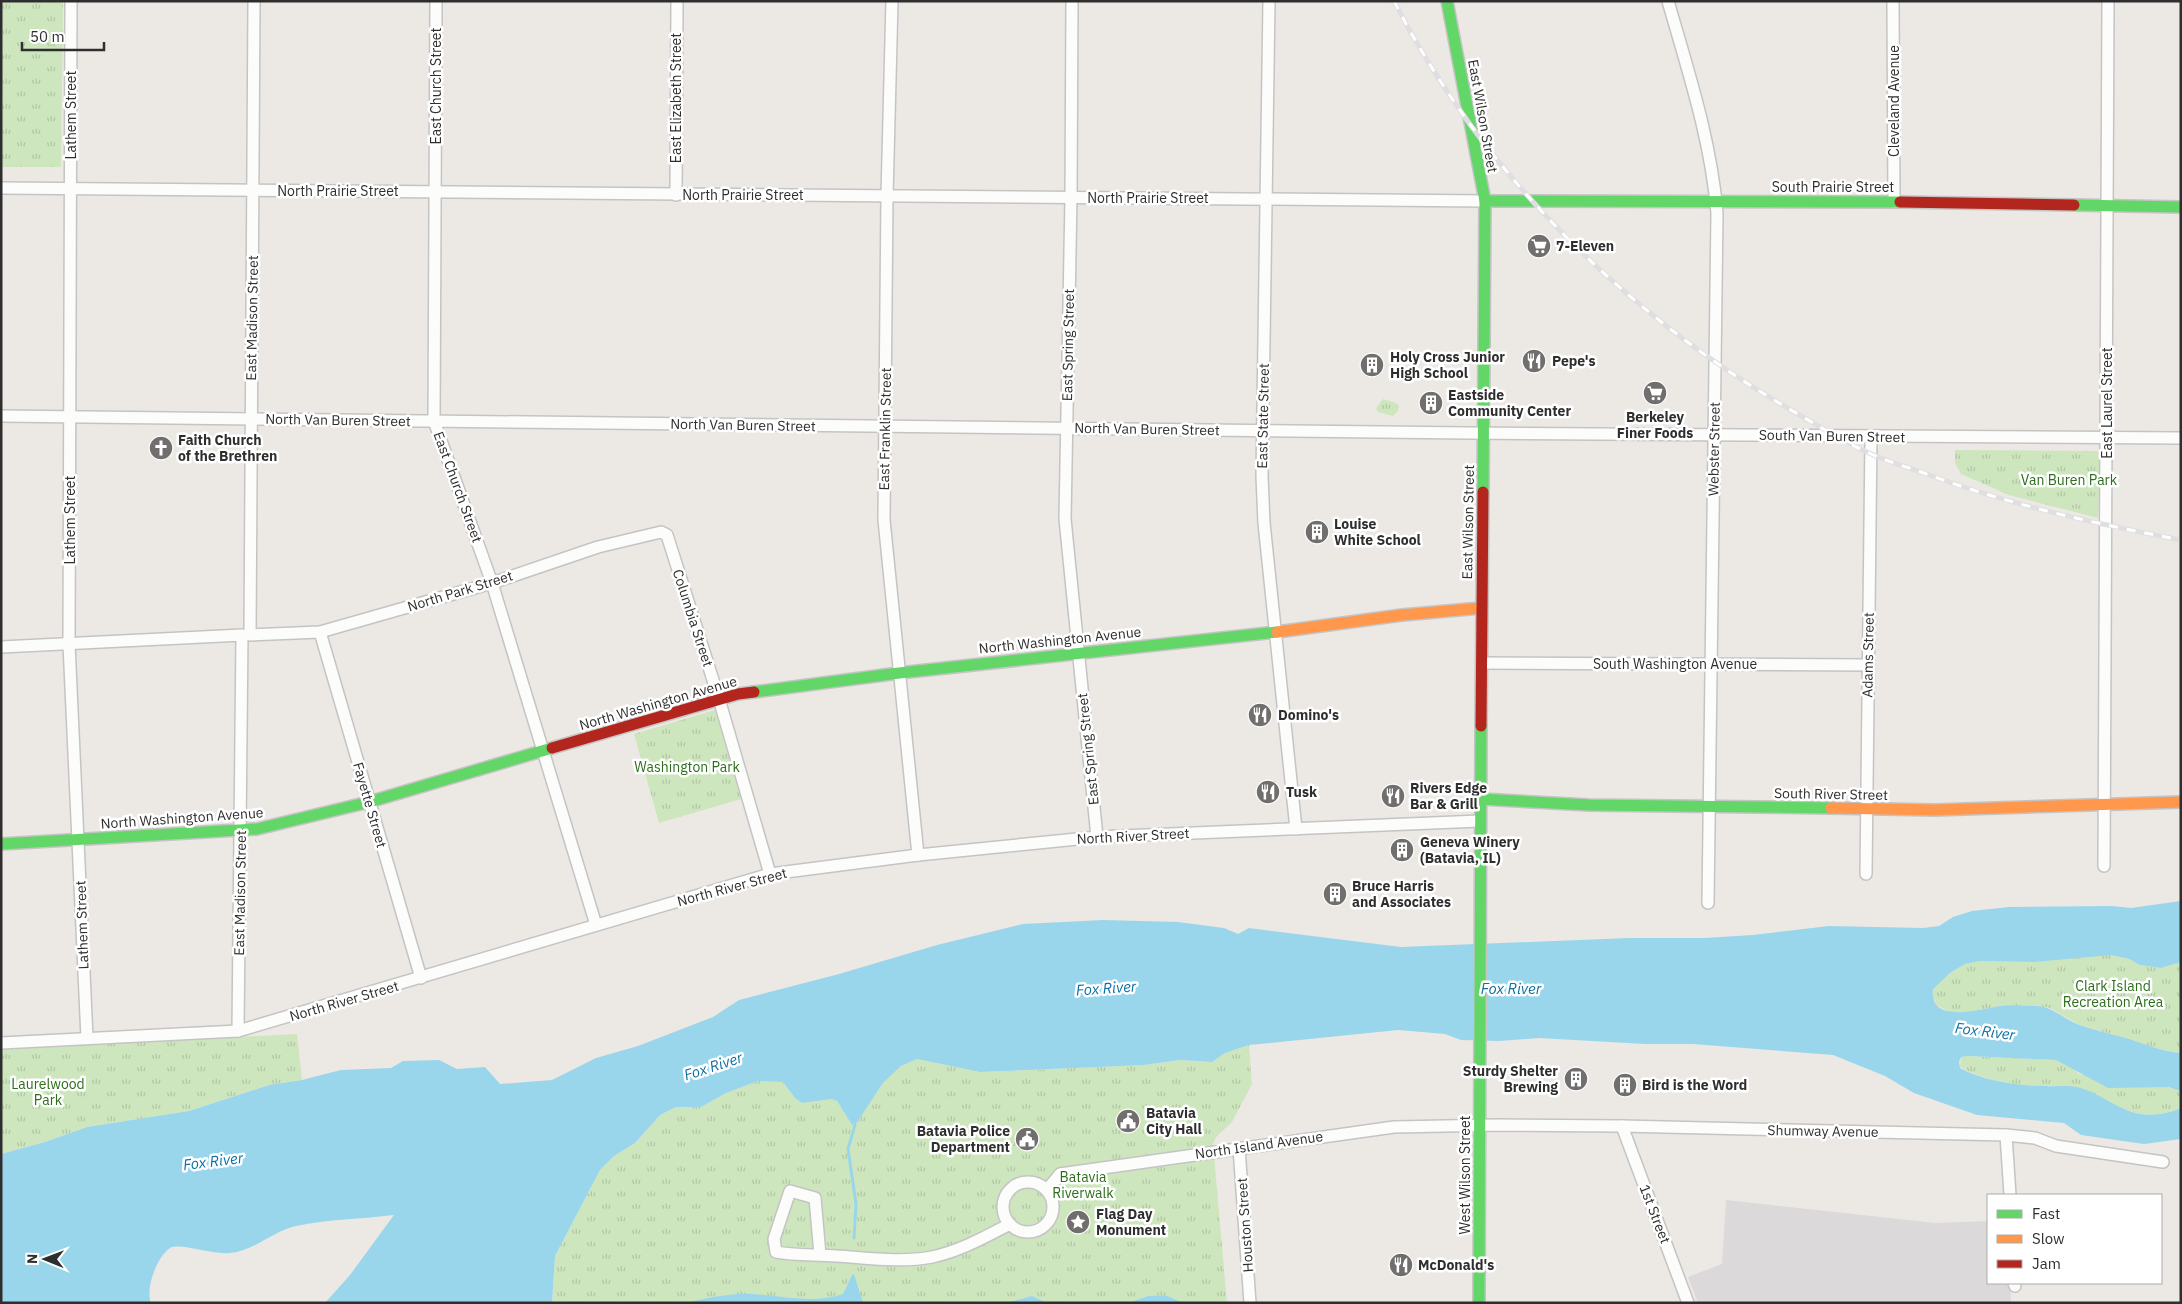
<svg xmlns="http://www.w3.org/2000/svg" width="2182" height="1304" font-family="'IBM Plex Sans',sans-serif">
  <defs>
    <pattern id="park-tufts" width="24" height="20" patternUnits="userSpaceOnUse" patternTransform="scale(1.25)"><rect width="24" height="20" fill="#cee6be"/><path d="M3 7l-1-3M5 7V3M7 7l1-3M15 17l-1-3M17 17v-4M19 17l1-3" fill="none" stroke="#b1c6a4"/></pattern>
  </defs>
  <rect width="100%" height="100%" fill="#ece8e4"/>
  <path fill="#dcd9db" d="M 1726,1200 L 1935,1223 L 1988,1221 L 1988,1283 L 2010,1283 L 2011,1303 L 1698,1303 L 1688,1277 L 1722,1264 Z"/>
  <g fill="url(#park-tufts)">
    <path d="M 1,1 L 63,1 L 61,167 L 1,167 Z"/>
    <path d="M 1383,399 L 1396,403 L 1399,406 L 1398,411 L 1393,416 L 1378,412 L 1376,408 Z"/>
    <path d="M 1955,450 L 2100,451 L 2098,518 L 2009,495 L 1961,474 L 1955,463 Z"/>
    <path d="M 715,710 L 741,799 L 659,823 L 634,734 Z"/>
    <path d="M 2089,955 L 2111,955 L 2129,959 L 2140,965 L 2161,968 L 2181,962 L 2181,1053 L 2162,1050 L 2078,1024 L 2050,1008 L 2039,1006 L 2002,1006 L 1961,1013 L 1949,1012 L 1937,1005 L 1932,996 L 1933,989 L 1937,984 L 1950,973 L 1965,964 L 1980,961 L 2034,962 Z"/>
    <path d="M 297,1034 L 302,1080 L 269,1085 L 189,1111 L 87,1127 L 45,1142 L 1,1154 L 1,1049 Z"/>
    <path d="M 1249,1045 L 1252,1084 L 1232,1122 L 1216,1137 L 1213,1144 L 1227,1303 L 1184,1303 L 1165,1295 L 1148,1296 L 1128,1303 L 1048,1303 L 1032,1296 L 1005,1303 L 863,1303 L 852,1275 L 843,1294 L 834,1299 L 813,1301 L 750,1294 L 687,1303 L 552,1303 L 555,1256 L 600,1170 L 614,1156 L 635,1143 L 660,1115 L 676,1107 L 701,1107 L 726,1093 L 758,1081 L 783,1082 L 795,1098 L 802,1103 L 832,1099 L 837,1101 L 852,1125 L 856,1124 L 883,1083 L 901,1066 L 917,1059 L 980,1072 L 1144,1065 L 1180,1060 L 1212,1062 L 1225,1053 Z"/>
    <path d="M 1967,1056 L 2056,1060 L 2071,1067 L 2079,1074 L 2175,1088 L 2181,1091 L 2181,1108 C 2168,1114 2154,1116 2140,1114 C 2118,1110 2099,1092 2076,1087 C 2067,1085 2056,1087 2046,1086 C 2019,1086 1984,1081 1960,1067 L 1961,1057 Z"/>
  </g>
  <g fill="#99d6ec">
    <path d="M 2181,901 L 2181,962 L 2161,968 L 2140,965 L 2129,959 L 2111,955 L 2034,962 L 1980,961 L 1965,964 L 1950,973 L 1933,989 C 1929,1026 1982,1008 2001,1006 C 2012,1005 2025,1006 2036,1006 C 2051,1006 2063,1018 2077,1024 C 2094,1030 2112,1034 2129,1039 C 2145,1044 2163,1052 2181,1053 L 2181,1091 L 2169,1087 L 2108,1088 L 2056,1060 L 1967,1056 L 1961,1057 L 1959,1062 L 1960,1068 C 1984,1081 2019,1086 2046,1086 C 2056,1087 2067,1085 2077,1087 C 2099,1092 2118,1110 2140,1114 C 2154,1116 2168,1114 2181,1108 L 2181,1139 L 2144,1144 L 2081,1135 L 2064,1123 L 1977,1115 L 1914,1093 L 1885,1076 L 1833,1055 L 1693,1044 L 1645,1044 L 1539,1038 L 1499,1041 L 1461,1040 L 1445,1034 L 1398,1030 L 1249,1045 L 1225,1053 L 1212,1062 L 1180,1060 L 1144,1065 L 980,1072 L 917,1059 L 901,1066 L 883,1083 L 856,1124 L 852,1125 L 837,1101 L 832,1099 L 802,1103 L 795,1098 L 783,1082 L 758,1081 L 726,1093 L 701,1107 L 676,1107 L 660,1115 L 635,1143 L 614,1156 L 600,1170 L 555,1256 L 552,1303 L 325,1303 L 350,1275 L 394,1215 C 362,1219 328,1219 296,1226 C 273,1231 254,1251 230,1253 C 215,1255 178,1242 170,1248 C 157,1257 145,1288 151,1303 L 1,1303 L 1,1154 L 45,1142 L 87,1127 L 189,1111 L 269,1085 L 302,1080 L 341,1070 L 391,1068 L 403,1061 L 439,1060 L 457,1069 L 485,1067 L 500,1084 L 552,1080 L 596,1058 L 638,1046 L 713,1017 L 739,1000 L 839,974 L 937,945 L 1023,924 L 1103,920 L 1178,922 L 1224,928 L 1238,934 L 1249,928 L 1401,947 L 1629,938 L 1704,938 L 1753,935 L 1829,926 L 1923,928 L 1939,926 L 1953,917 L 1972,911 L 2009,907 L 2112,906 L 2131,908 Z"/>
    <path d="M 854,1274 L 863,1303 L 687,1303 C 705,1298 734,1293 752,1294 C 783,1296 815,1304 843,1294 L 852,1275 Z"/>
    <path d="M 1165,1295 L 1184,1303 L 1128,1303 L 1148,1296 Z"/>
    <path d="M 1032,1296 L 1048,1303 L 1005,1303 Z"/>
  </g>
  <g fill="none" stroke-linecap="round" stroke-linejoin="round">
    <path stroke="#99d6ec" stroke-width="3" d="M 854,1238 L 856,1204 L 848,1149 L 855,1125"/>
    <g stroke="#c5c4c5" stroke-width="14">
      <g id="street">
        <path d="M 71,1 L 69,644 L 87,1038"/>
        <path d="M 254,1 L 250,635 L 320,632 L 492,583 L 598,547 L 661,532 L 667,535 L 719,699 L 770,874"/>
        <path d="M 436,1 L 434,421 L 492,583 L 596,925"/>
        <path d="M 892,1 L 887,196 L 884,520 L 918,855"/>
        <path d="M 1072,1 L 1071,198 L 1065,519 L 1097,837"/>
        <path d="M 1269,1 L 1262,476 L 1264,523 L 1296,829"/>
        <path d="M 1668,1 C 1688,71 1711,140 1717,213 L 1708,903"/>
        <path d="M 1893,1 L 1894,202"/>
        <path d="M 1,188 L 1485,201"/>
        <path d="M 676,195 L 677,1"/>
        <path d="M 1,416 L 1468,433 L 2181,438"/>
        <path d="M 320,632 L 421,978"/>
        <path d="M 1,647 L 242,635 L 238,1031"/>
        <path d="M 1483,663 L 1868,665"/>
        <path d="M 2104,866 L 2108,1"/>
        <path d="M 1866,874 L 1871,437"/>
        <path d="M 1,1043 L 238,1031 L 770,874 L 918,855 L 1097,837 L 1480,821"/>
        <path d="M 1622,1126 L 1688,1303"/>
        <path d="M 2006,1135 L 2010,1195"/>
        <path d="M 1239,1148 L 1250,1303"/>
        <circle cx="1028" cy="1207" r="25"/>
        <path d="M 1047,1190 L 1060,1174 L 1394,1127 L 1496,1125 L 1622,1126 L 2006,1135 L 2035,1138 L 2056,1146 L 2163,1162"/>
        <path d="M 820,1255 L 815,1198 L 790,1191 L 774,1239 L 776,1252 C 796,1256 816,1254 837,1256 C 868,1258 901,1263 932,1257 C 960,1251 985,1237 1010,1224"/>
        <path d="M 2014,1283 L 2015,1286"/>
      </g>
    </g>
    <g stroke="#c5c4c5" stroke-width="14">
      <g id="fast">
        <path d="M 1447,1 L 1485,201 L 1483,492"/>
        <path d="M 1485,201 L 1900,202"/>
        <path d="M 2074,205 L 2181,207"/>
        <path d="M 754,692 L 899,673 L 1277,632"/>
        <path d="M 1481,799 L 1589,805 L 1831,808"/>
        <path d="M 1,844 L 257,829 L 369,802 L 552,748"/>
        <path d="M 1479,1303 L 1481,726"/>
      </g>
    </g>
    <g stroke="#c5c4c5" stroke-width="14">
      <g id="slow">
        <path d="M 1277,632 L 1402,615 L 1481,608"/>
        <path d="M 1831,808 L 1935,810 L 2181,802"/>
      </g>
    </g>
    <g stroke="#c5c4c5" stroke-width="14">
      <g id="jam">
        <path d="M 1900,202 L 2074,205"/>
        <path d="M 1481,726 L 1483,492"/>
        <path d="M 552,748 L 738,694 L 754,692"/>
      </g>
    </g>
    <use href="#street" stroke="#fcfcfb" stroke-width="11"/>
    <use href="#fast" stroke="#63d668" stroke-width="11"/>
    <use href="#slow" stroke="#ff974d" stroke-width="11"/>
    <use href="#jam" stroke="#b3261e" stroke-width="11"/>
    <g stroke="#dfdfe1" stroke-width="5">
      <path id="rail" d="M 1394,1 C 1482,173 1625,314 1791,410 C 1817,425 1842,441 1869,453 C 1886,461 1904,466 1921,472 C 2006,504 2092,523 2181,540"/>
    </g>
    <use href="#rail" stroke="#fff" stroke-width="3" stroke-dasharray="9" stroke-linecap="butt"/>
  </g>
  <defs>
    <g id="supermarket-disc" transform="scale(1.25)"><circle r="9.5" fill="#706f6e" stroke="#fff"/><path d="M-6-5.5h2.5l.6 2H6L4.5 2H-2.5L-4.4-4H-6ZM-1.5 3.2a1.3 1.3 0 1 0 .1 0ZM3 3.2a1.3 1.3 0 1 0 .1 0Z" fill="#fff"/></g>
    <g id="restaurant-disc" transform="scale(1.25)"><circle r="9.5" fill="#706f6e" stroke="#fff"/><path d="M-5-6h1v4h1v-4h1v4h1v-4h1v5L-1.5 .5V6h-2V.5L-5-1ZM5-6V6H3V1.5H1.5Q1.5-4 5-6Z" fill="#fff"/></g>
    <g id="building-disc" transform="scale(1.25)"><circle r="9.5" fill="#706f6e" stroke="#fff"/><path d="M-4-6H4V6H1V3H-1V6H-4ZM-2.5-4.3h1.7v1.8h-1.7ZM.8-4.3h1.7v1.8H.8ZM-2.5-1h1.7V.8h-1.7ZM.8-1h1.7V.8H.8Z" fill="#fff"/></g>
    <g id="church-disc" transform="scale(1.25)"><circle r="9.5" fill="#706f6e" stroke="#fff"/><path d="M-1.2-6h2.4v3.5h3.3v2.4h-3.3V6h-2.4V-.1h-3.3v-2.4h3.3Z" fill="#fff"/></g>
    <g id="civic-disc" transform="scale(1.25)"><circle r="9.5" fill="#706f6e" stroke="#fff"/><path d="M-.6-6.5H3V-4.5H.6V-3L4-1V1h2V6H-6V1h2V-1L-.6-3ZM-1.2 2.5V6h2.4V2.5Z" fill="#fff"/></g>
    <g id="sight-disc" transform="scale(1.25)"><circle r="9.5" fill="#706f6e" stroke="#fff"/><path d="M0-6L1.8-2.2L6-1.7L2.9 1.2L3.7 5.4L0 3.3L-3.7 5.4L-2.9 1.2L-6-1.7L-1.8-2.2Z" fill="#fff"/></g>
  </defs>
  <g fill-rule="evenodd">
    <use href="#supermarket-disc" x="1539" y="246"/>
    <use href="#restaurant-disc" x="1534" y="361"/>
    <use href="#building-disc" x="1372" y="365"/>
    <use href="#supermarket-disc" x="1655" y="393"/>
    <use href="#building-disc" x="1431" y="403"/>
    <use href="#church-disc" x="161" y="448"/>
    <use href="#building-disc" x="1317" y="532"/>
    <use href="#restaurant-disc" x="1260" y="715"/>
    <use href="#restaurant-disc" x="1268" y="792"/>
    <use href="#restaurant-disc" x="1393" y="796"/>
    <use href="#building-disc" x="1402" y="850"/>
    <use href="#building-disc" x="1335" y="894"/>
    <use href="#building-disc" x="1576" y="1079"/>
    <use href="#building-disc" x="1625" y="1085"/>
    <use href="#civic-disc" x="1128" y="1121"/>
    <use href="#civic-disc" x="1027" y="1139"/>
    <use href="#sight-disc" x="1078" y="1222"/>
    <use href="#restaurant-disc" x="1401" y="1265"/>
  </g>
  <g text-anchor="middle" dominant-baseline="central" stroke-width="5" stroke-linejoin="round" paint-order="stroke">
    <g font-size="14" fill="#2e2e2e" stroke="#fff">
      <text transform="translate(436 86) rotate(-90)">East Church Street</text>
      <text transform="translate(676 98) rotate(-90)">East Elizabeth Street</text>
      <text transform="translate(1894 101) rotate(-90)">Cleveland Avenue</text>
      <text transform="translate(71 115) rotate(-90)">Lathem Street</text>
      <text transform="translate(1483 116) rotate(80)">East Wilson Street</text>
      <text x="1833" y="187">South Prairie Street</text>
      <text x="338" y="191">North Prairie Street</text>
      <text x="743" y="195">North Prairie Street</text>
      <text x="1148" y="198">North Prairie Street</text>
      <text transform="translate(252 318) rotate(-89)">East Madison Street</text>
      <text transform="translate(1068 345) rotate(-89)">East Spring Street</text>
      <text transform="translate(2107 403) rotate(-90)">East Laurel Street</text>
      <text transform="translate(1263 416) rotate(-89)">East State Street</text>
      <text transform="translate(338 420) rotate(1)">North Van Buren Street</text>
      <text transform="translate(743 425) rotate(1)">North Van Buren Street</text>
      <text transform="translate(885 429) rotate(-89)">East Franklin Street</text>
      <text transform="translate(1147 429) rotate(1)">North Van Buren Street</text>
      <text transform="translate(1832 436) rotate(1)">South Van Buren Street</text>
      <text transform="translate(1714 449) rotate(-89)">Webster Street</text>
      <text transform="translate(458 487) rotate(70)">East Church Street</text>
      <text transform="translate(70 520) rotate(-90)">Lathem Street</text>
      <text transform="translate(1468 522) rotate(-89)">East Wilson Street</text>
      <text transform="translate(460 591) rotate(-17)">North Park Street</text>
      <text transform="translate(693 618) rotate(72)">Columbia Street</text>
      <text transform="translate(1060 640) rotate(-6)">North Washington Avenue</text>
      <text transform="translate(1868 655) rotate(-89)">Adams Street</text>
      <text x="1675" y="664">South Washington Avenue</text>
      <text transform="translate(658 703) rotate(-16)">North Washington Avenue</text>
      <text transform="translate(1088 749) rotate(-96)">East Spring Street</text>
      <text transform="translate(1831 794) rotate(1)">South River Street</text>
      <text transform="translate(370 805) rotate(74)">Fayette Street</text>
      <text transform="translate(182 818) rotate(-4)">North Washington Avenue</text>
      <text transform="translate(1133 836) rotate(-3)">North River Street</text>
      <text transform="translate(732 887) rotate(-15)">North River Street</text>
      <text transform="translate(240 893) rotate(-89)">East Madison Street</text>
      <text transform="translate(82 925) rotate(-92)">Lathem Street</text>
      <text transform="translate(344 1001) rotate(-16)">North River Street</text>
      <text transform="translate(1823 1131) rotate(1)">Shumway Avenue</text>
      <text transform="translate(1259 1145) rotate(-8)">North Island Avenue</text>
      <text transform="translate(1465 1175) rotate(-90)">West Wilson Street</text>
      <text transform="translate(1655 1214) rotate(69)">1st Street</text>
      <text transform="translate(1245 1225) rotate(-94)">Houston Street</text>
    </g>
    <g font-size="14" font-weight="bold" fill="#2e2e2e" stroke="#fff" text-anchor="start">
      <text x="1556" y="246">7-Eleven</text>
      <text x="1390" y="357">Holy Cross Junior<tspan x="1390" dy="16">High School</tspan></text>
      <text x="1552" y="361">Pepe's</text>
      <text x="1448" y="395">Eastside<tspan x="1448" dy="16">Community Center</tspan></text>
      <text x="1655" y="417" text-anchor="middle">Berkeley<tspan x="1655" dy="16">Finer Foods</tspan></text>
      <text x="178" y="440">Faith Church<tspan x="178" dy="16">of the Brethren</tspan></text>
      <text x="1334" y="524">Louise<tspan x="1334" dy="16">White School</tspan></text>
      <text x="1278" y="715">Domino's</text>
      <text x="1410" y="788">Rivers Edge<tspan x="1410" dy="16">Bar &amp; Grill</tspan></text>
      <text x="1286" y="792">Tusk</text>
      <text x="1420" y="842">Geneva Winery<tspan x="1420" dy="16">(Batavia, IL)</tspan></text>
      <text x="1352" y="886">Bruce Harris<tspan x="1352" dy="16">and Associates</tspan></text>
      <text x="1558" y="1071" text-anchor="end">Sturdy Shelter<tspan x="1558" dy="16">Brewing</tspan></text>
      <text x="1642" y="1085">Bird is the Word</text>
      <text x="1146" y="1113">Batavia<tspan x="1146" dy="16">City Hall</tspan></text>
      <text x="1010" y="1131" text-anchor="end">Batavia Police<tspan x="1010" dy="16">Department</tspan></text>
      <text x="1096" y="1214">Flag Day<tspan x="1096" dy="16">Monument</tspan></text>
      <text x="1418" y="1265">McDonald's</text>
    </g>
    <g font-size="14" fill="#2c6e1b" stroke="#fff">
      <text x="2069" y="480">Van Buren Park</text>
      <text x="687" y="767">Washington Park</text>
      <text x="2113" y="986">Clark Island<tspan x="2113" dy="16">Recreation Area</tspan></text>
      <text x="48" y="1084">Laurelwood<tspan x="48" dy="16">Park</tspan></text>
      <text x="1083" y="1177">Batavia<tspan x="1083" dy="16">Riverwalk</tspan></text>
    </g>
    <g font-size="15" font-style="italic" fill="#0d6fa3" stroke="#fff">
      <text transform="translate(1106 988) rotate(-4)">Fox River</text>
      <text x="1511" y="988">Fox River</text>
      <text transform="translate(1985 1031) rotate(7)">Fox River</text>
      <text transform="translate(713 1066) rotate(-18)">Fox River</text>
      <text transform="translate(213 1161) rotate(-7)">Fox River</text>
    </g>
  </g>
  <rect width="2182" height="1304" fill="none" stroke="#2e2e2e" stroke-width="5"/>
  <rect x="1987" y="1194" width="175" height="90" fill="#ffffff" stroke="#ababab"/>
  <rect x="1997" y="1210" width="25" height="8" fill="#63d668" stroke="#ababab"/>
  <text x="2032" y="1219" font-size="15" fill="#2e2e2e">Fast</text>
  <rect x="1997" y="1235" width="25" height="8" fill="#ff974d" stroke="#ababab"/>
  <text x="2032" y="1244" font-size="15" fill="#2e2e2e">Slow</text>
  <rect x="1997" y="1260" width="25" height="8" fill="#b3261e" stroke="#ababab"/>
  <text x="2032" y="1269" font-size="15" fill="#2e2e2e">Jam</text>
  <g transform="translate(45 1259) rotate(271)" stroke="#ffffff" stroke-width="4" paint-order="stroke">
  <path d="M0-4L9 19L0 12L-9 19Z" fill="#2e2e2e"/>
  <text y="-8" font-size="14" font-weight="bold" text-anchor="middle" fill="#2e2e2e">N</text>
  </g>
  <path d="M22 42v8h82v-8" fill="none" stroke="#2e2e2e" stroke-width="2.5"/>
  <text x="30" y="42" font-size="15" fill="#2e2e2e" stroke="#ffffff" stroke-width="4" paint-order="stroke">50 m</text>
</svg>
